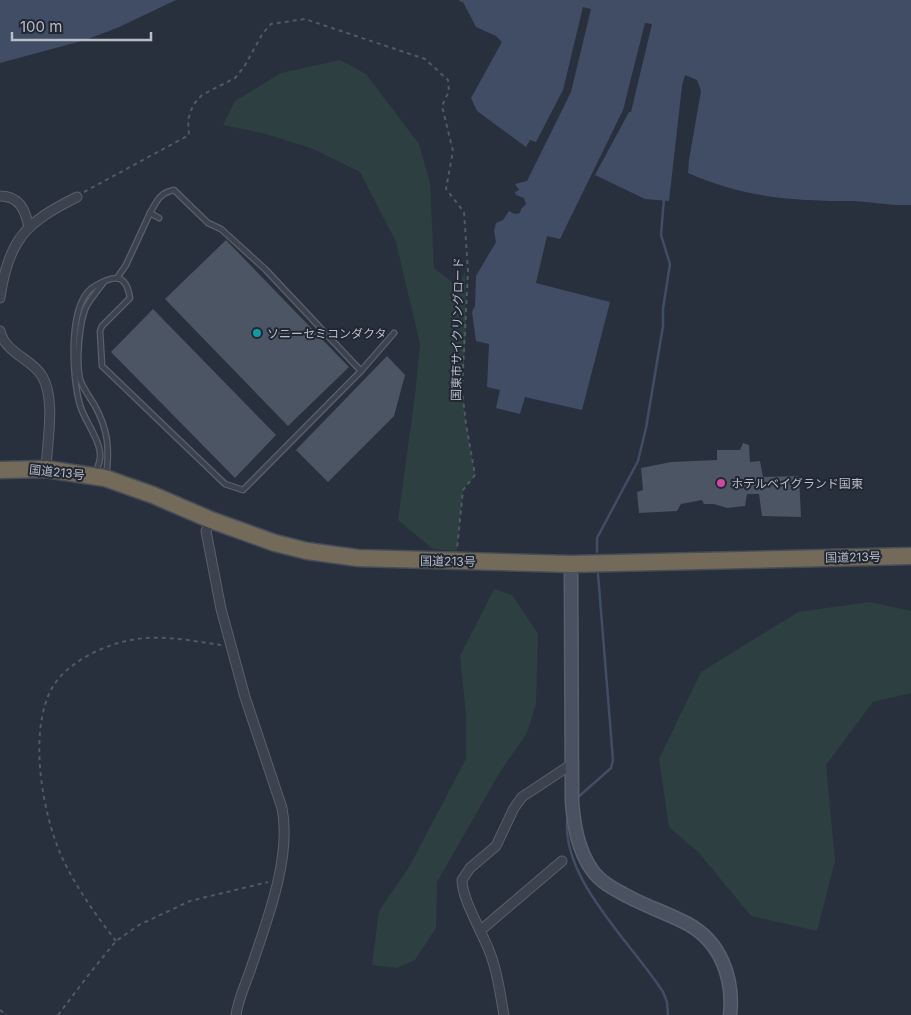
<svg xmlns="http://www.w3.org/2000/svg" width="911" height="1015" font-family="Inter,'Noto Sans JP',sans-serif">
  <rect width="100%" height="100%" fill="#28303d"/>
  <g fill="#2d3f41">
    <path d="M 340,60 L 366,74 L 419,144 L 430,183 L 434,268 L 459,287 L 465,271 L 466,329 L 462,390 L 466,424 L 475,475 L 463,490 L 457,551 L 433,549 L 398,520 L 415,395 L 420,344 L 396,242 L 360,172 L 311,148 L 262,133 L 223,125 L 235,101 L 281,73 Z"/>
    <path d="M 494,589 L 512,595 L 538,634 L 536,704 L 527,733 L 500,772 L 437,882 L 436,928 L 415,960 L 397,968 L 372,965 L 379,911 L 409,867 L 466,759 L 466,715 L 460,656 Z"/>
    <path d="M 870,602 L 911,611 L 911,693 L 873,702 L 826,765 L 835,861 L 817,931 L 751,916 L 699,853 L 669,827 L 659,759 L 701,672 L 798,612 Z"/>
  </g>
  <g fill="#404d65">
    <path d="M 0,0 L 176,0 L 117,28 L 85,40 L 0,63 Z"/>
    <path d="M 459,0 L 911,0 L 911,205 C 892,206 873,202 853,201 C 838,201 823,201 807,200 C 766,198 726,190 688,173 L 689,160 L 701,91 L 697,80 L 685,75 L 682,86 L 669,201 L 645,199 L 595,175 L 629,112 L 631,112 L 652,24 L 645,23 L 623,110 L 560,239 L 547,236 L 536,283 L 610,302 L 582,410 L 525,397 L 520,414 L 496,408 L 500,390 L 487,387 L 489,344 L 476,341 L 472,312 L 475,306 L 476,276 L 496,242 L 494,231 L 496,223 L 503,220 L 509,211 L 515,214 L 520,213 L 521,209 L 526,204 L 524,198 L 516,195 L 515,192 L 519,190 L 515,184 L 527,181 L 571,92 L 591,9 L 583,7 L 563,90 L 536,142 L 530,140 L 526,147 L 477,111 L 471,98 L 502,42 L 496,36 L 476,27 L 463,2 L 461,2 Z"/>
  </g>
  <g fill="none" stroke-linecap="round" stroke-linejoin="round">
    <g stroke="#404d65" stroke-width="2.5">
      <path d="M 597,552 L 597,538 L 638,461 L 646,428 L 663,326 L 663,309 L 670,264 L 661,235 L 664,198"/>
      <path d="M 576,799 L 611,768 L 613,760 L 598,574"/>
      <path d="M 568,814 C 557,876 632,943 663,992 L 667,1002 L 668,1015"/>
    </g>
  </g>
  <g fill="#4c5563">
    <path d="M 226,240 L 349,367 L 288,426 L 165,299 Z"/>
    <path d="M 153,309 L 276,435 L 235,478 L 111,352 Z"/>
    <path d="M 387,356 L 405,375 L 394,416 L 328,482 L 296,450 Z"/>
    <path d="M 743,443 L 749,445 L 750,462 L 760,461 L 763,477 L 799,476 L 801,517 L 762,516 L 759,494 L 747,494 L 745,506 L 727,508 L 714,504 L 704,504 L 702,500 L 681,504 L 677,511 L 639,513 L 637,492 L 643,490 L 641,468 L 671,462 L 717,460 L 717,450 L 740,450 Z"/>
  </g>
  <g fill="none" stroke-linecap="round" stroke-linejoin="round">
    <g stroke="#5a606b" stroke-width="7">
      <g id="lane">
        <path d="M 150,213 C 157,201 159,193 174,190 L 208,223 L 221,229 L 265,269 L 361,371"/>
        <path d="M 117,278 L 126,265 L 150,213 L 159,218"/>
        <path d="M 104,282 C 98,290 91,298 86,307 C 79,323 76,362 80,379 C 83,389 90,397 95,406 C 108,430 110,449 106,476"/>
        <path d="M 96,472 C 97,468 100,462 100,458 C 102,442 84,420 80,405 C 72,378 67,301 95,286 C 114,275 126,273 130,298 L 102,326 L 100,331 L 102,366 L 225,484 L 243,490 L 361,371 L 394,333"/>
      </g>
    </g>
    <g stroke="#5a606b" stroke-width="11">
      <g id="street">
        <path d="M 0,196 C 20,196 25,210 29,227"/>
        <path d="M 0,298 C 8,240 26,222 77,197"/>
        <path d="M 0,331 C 5,353 32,359 42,376 C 56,399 47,442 46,469"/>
        <path d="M 211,520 L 206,531 L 221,609 L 245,697 L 282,808 C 292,858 266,923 250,971 C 245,985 238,1000 236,1015"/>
        <path d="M 481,930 L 562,861"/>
        <path d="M 504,1015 C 500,994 498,973 490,953 C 483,933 462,900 462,880 L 470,868 L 496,846 L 514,808 L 522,797 L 572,764"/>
      </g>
    </g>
    <g stroke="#5a606b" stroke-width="15">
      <path id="secondary" d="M 571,564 L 572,802 C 574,826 578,850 592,870 C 601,883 616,890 629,897 C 648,907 669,914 688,924 C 721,942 734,979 730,1015"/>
    </g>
    <g stroke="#474d58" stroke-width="19">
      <path id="highway" d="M 0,470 L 46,469 L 105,478 L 153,495 L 211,520 L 275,543 L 307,551 L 358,558 L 571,564 L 911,556"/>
    </g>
    <g stroke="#4c5c60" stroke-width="2" stroke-dasharray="4 4" stroke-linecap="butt">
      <path d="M 84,192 L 189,135 L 188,120 L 193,105 L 202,95 L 235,78 L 244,67 L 263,33 L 271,24 L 305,19 L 425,59 L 448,80 L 449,91 L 442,106 L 453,151 L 446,189 L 464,212 L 468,271 L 462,390 L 466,424 L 475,475 L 463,490 L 457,549"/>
      <path d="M 116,941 C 95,914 75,886 61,855 C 42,812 28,731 52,688 C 66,663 103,645 131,640 C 161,634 192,641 221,645"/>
      <path d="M 0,1010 L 7,1015"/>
      <path d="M 58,1015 L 90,973 L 116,941 L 139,925 L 190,901 L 268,882"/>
    </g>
    <use href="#lane" stroke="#3c424e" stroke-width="4.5"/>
    <use href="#street" stroke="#3c424e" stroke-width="9"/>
    <use href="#secondary" stroke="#4a5160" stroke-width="12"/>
    <use href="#highway" stroke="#736a5a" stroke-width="16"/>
  </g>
  <circle fill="#0f9aa8" stroke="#212733" stroke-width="2" cx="257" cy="333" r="5"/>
  <circle fill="#d1479c" stroke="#212733" stroke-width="2" cx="721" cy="483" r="5"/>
  <g text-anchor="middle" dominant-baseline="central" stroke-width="4" stroke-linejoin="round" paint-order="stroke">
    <g font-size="12" fill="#b8bdc8" stroke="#212733">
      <text transform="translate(457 329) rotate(-89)">国東市サイクリングロード</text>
      <text transform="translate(57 472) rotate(6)">国道213号</text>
      <text transform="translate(853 557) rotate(-1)">国道213号</text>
      <text transform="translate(448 561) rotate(1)">国道213号</text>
    </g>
    <g font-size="12" fill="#b8bdc8" stroke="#212733" text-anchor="start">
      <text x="267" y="333">ソニーセミコンダクタ</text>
      <text x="731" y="483">ホテルベイグランド国東</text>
    </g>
  </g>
  <path d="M12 32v8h139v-8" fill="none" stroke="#b8bdc8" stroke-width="2.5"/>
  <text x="20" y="32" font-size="15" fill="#b8bdc8" stroke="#212733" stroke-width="4" paint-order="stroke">100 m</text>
</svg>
